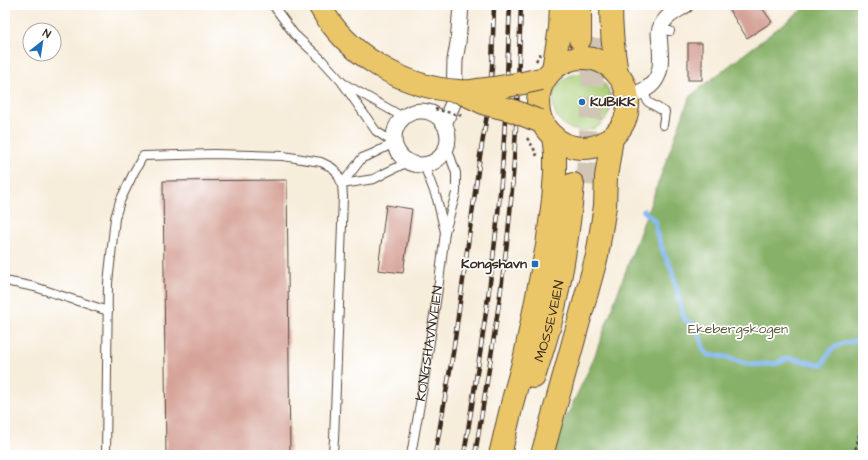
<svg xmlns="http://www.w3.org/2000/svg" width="868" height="460" font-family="'Architects Daughter',sans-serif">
  <rect width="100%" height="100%" fill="#fff"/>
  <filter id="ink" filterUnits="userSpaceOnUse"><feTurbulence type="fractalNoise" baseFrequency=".025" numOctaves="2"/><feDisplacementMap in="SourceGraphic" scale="8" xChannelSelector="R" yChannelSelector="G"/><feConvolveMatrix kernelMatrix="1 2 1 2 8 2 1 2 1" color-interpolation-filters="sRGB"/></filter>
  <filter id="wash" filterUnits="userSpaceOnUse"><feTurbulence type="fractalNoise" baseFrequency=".012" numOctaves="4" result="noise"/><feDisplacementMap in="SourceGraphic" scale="16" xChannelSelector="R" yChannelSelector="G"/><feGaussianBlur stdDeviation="0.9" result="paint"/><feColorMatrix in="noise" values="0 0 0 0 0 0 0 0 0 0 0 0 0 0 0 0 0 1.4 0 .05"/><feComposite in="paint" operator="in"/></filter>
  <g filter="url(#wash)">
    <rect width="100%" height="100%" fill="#f7eddb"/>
    <circle fill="#aace78" stroke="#727c4b" cx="582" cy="102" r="29"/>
    <path fill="#87b168" stroke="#616e43" d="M 808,5 L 863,5 L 863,455 L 551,455 L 552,447 L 592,363 L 690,96 Z"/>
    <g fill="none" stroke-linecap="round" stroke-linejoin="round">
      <path stroke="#84b8f2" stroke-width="5" d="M 644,211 L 656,222 L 656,231 L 664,254 L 672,270 L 682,312 L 685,320 L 696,326 L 704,350 L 708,355 C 714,355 720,356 727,357 C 733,359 740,363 747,364 C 753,365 774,364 778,363 C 784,360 785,358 793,359 C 803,359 812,366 823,364 C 833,341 842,344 863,339"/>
    </g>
    <g id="blocks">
      <g fill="#d6a398">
        <path d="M 726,5 L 760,5 L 772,22 L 747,38 Z"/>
        <rect x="688" y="43" width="14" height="37"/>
        <path d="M 287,180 L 290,455 L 166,455 L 163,181 Z"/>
        <path d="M 386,205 L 412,209 L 403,273 L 378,270 Z"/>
      </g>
    </g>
  </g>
  <g filter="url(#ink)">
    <use href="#blocks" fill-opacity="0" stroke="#57473a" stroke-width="1"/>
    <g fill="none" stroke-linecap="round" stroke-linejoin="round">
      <path stroke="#d1c6b5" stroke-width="22" stroke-dasharray="22 11" stroke-linecap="butt" d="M 586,185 L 592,108 L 593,38"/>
      <g stroke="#57473a" stroke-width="10">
        <g id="service">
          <path d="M 273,5 L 294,34 L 321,59 L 341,81 L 376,131 L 394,143"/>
          <path d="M 660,30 L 670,31"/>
          <path d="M 343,83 L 403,117"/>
          <path d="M 643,91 L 648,102 L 665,112 L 663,125"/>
          <path d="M 424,165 L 437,199 L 445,232"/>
          <path d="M 342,184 L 374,179 L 385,173 L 408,162"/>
          <path d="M 342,184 L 362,158 L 372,154 L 394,143"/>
          <path d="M 5,281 L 35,287 L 108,311"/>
          <path d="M 106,455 L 108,283 L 115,218 L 120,201 L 134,172 L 143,156 L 214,154 L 283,156 L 321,162 L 331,167 L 336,171 L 342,184 L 343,197 L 334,440 L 333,451 L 330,455"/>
          <path id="s1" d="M 411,455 L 423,387 L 439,282 L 445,232 L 456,193 L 456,173 L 447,147"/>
        </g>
      </g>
      <g stroke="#57473a" stroke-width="17">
        <g id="minor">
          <path d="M 627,95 C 632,94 638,93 642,91 C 667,80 660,54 659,33 C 661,18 675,12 686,5"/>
          <circle cx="421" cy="138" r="27"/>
          <path d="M 444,124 L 454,101 L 455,60 L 458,43 L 461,5"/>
        </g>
      </g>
      <g stroke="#57473a" stroke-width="24">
        <g id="trunk">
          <path d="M 611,5 C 611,28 613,50 617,73"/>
          <path d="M 580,39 L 580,5"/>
          <circle cx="583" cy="103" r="45"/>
          <path d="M 553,69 L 560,28 L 561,5"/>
          <path id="s2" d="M 534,377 C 540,358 546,340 551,321 C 562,276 569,230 573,184"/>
          <path d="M 500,455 L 513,400 L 525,356 L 547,246 L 553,200 L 555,173 L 555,152 L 553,136"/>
          <path d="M 542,455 L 597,256 L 605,206 L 606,177 L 612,138"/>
        </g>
      </g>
      <path stroke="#57473a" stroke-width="2.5" stroke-dasharray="3 3" stroke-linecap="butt" d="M 854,455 L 863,419"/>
      <use href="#service" stroke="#fff" stroke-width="8"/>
      <use href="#minor" stroke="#fff" stroke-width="15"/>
      <use href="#trunk" stroke="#eac669" stroke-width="22"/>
      <g stroke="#3b2a1e" stroke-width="4.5">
        <g id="rail">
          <path d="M 435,455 L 453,353 L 480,156 L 488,109 L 492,67 L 494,5"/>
          <path d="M 464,455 C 478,368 492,281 500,193 C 506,131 507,68 510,5"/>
          <path d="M 475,455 C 487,381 500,307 508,233 C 516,157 518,81 521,5"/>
        </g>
      </g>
      <use href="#rail" stroke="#fff" stroke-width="3" stroke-dasharray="9" stroke-linecap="butt"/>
      <g stroke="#57473a" stroke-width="24" stroke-linecap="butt">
        <g id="trunk-bridge">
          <path d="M 319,5 C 346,54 403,88 459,91 C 465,92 471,91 477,90 C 499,88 520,84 541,79"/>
          <path d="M 460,92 L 486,104 L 511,110 L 539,121"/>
        </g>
      </g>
      <g stroke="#57473a" stroke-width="2.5" stroke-dasharray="3 3" stroke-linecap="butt">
        <path d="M 536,61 L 542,51"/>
        <path d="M 435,109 L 463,116"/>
        <path d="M 527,138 L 533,147 L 537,156"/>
      </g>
      <use href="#trunk-bridge" stroke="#eac669" stroke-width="22"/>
    </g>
  </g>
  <g fill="#1f6fb2" stroke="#fff" stroke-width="1.5">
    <circle cx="582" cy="102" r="4"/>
    <rect x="531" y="260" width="8" height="8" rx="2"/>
  </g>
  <g text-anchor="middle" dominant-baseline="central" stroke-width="3.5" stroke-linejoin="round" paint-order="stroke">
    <g font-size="14" font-weight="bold" fill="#3b2a1e" stroke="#fff" text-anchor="start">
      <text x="590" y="102">KUBIKK</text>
      <text x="527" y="264" text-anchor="end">Kongshavn</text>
    </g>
    <g font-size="14" fill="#3b2a1e" stroke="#fff">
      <text stroke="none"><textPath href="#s2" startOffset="58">MOSSEVEIEN</textPath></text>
      <text stroke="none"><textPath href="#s1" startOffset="113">KONGSHAVNVEIEN</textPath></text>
    </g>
    <g font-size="14" fill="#5c5b39" stroke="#fff">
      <text x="738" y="329">Ekebergskogen</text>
    </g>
  </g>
  <rect width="868" height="460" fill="none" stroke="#fff" stroke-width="20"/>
  <g transform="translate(42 42) rotate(30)"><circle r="19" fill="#ffffff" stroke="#b1aaa5"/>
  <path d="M0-3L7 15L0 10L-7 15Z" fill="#1f6fb2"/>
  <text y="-6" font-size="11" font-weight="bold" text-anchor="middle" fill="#3b2a1e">N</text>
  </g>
</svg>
